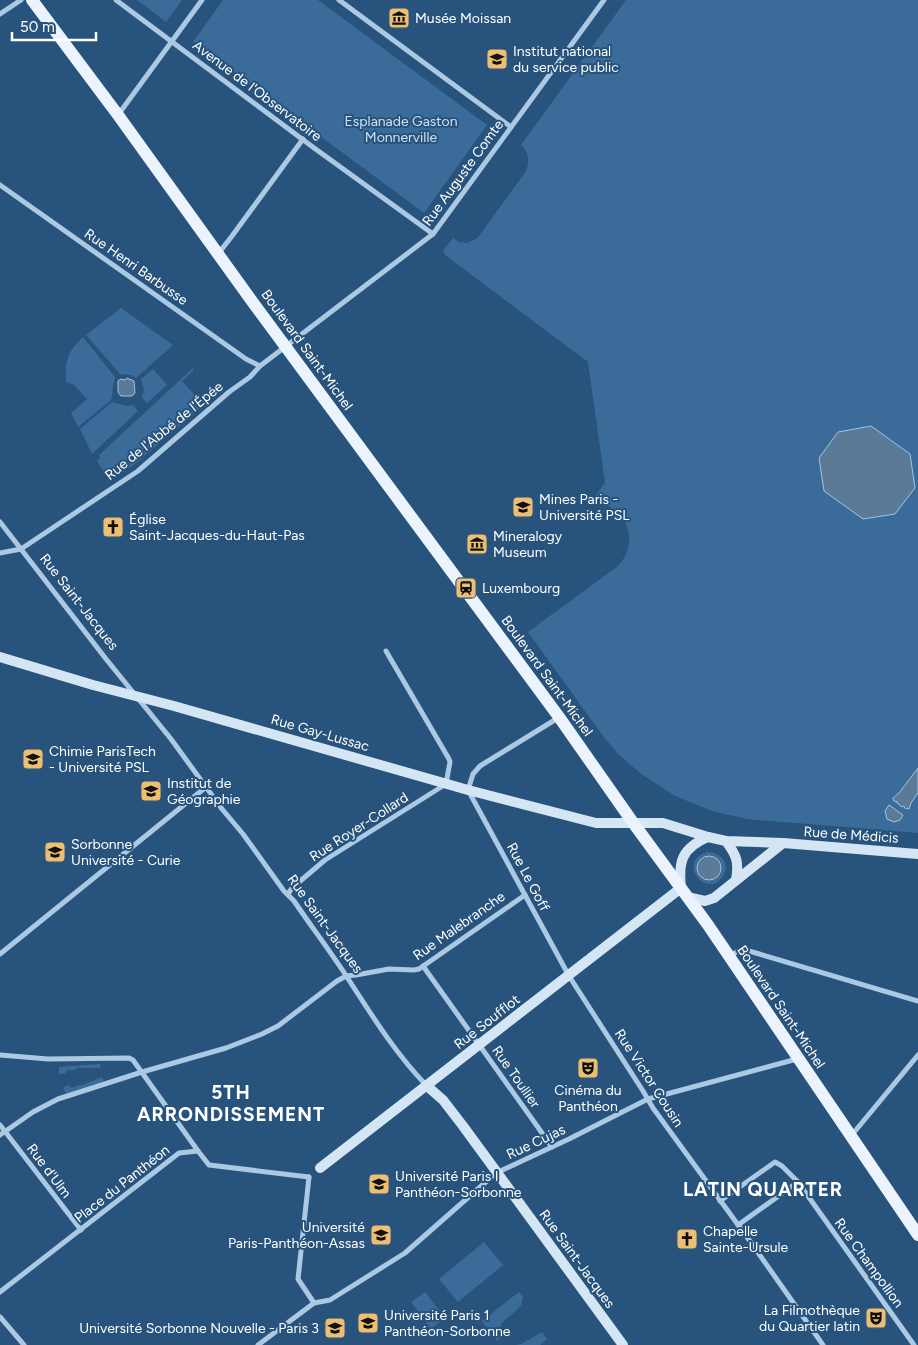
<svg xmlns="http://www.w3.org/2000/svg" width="918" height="1345" font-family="Figtree,sans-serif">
  <rect width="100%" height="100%" fill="#27537c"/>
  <g fill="#3b6c99">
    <path d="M 137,0 L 182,0 L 166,22 Z"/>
    <path d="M 223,0 L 318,0 L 487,125 L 424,213 L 193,42 Z"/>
    <path d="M 626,0 L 918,0 L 918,833 L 747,819 L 712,811 L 675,796 L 640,773 L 617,753 L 603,736 L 528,632 L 618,566 C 631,552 634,531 620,516 C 613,508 603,503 595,496 L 605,483 L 588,362 L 445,255 L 445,253 L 443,251 L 453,238 L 459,242 L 467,243 L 476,239 L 479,236 L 526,171 C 530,161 529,153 521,145 Z"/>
    <path d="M 121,308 L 173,345 L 136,378 L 131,375 L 120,374 L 86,335 Z"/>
    <path d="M 83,337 L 115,377 C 115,381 113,383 113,387 C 112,392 113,395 111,400 L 78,427 L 71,413 L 87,399 L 74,385 L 66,382 C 65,361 67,352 83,337 Z"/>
    <path d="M 193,368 L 194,370 L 182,381 L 204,405 L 135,464 L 110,481 L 97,461 L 100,458 L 99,455 Z"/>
    <path d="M 153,369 L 167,385 L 147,403 L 142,397 L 144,389 L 141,379 Z"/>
    <path d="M 112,402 L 126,406 L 133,405 L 138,411 L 92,454 L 80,429 Z"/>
    <path d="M 707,852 C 720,852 731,863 723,876 C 708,901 675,862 707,852 Z"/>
    <path d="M 100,1064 L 101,1068 L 76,1068 L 76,1070 L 67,1070 L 66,1073 L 59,1074 L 59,1067 Z"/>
    <path d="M 102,1077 L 104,1081 L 67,1093 L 65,1092 L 63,1087 L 70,1085 L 71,1088 L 80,1085 L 80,1086 Z"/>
    <path d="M 484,1242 L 503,1265 L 458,1302 L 439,1279 Z"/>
    <path d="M 425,1292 L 445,1318 L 431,1329 L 411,1302 Z"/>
    <path d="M 519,1292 L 523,1297 L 521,1306 L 502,1323 L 500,1328 L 502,1337 L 497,1341 L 482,1321 Z"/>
    <path d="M 542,1332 L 547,1339 L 540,1345 L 516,1345 L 521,1344 Z"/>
  </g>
  <g fill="#5b7a97" stroke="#a0c5e4">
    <path d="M 127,378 L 134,381 L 135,393 L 132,396 L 121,396 L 118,392 L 118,381 L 121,379 L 125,380 Z"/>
    <path d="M 871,426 L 910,454 L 915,488 L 895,514 L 863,519 L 824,491 L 819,458 L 838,432 Z"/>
    <path d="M 918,768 L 918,793 L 911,803 L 909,809 L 907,808 L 906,809 L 904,807 L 904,806 L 902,807 L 897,803 L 897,801 L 896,802 L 893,800 L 893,798 L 899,793 Z"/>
    <path d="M 889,805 L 903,815 L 900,820 L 894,822 L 887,819 L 885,811 Z"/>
    <circle cx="709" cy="868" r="12"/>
  </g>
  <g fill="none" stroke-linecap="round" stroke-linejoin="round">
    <g stroke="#acc9e4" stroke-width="5">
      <path d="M 116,0 L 310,145 L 433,234"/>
      <path d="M 339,0 L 511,127"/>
      <path d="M 0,14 L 21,0"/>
      <path d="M 118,115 L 202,0"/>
      <path d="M 0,185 L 246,359 L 260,366"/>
      <path d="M 218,254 L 232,236 L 303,139"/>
      <path d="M 0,522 L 106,659 L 171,739 L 222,809 L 243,834 L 284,891 L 294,901 C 311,926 330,951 347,977 C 371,1014 395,1053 426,1085"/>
      <path d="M 0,553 L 21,549 L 138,471 L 229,392 L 250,377 L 260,366 L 433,234 L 604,0"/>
      <path d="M 558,718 L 480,766 L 473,774 L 468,790 L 569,976 L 643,1091 L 653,1108 L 752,1244 L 823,1345"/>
      <path d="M 288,894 L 292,888 L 325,860 L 446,784 L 450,762 L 449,759 L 386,651"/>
      <path d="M 0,954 L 206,787"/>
      <path d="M 730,956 L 738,951 L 749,951 L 918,1001"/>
      <path d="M 423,966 L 552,1147"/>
      <path d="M 0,1055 L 48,1059 L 129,1058 L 133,1060 L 198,1151"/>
      <path d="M 0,1125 L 81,1230"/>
      <path d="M 0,1135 L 33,1112 L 58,1099 L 142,1072 L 226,1048 L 262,1034 L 278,1026 L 337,981 L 346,976 L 356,975 L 389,969 L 414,970 L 419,969 L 525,895"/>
      <path d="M 851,1136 L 918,1055"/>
      <path d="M 720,1201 L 775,1162 L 782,1166 L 798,1182 L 914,1345"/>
      <path d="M 738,1225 L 798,1182"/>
      <path d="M 0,1292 L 179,1153 L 198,1151 L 209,1165 L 309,1177"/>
      <path d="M 314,1303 L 330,1300 L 405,1253 L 496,1173 L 569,1139 L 648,1099 L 797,1059"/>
      <path d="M 0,1317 L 24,1345"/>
      <path d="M 258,1345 L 314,1303 L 298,1279 L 309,1177"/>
    </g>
    <g stroke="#d4e5f4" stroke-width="10">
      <path d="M 0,657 L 93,685 L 174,706 L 468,790 L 596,823 L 663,823 L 708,837 L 726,841 L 783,843 L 918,854"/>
      <path d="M 726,841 C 737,856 739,862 736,880"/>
      <path d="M 687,897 L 705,901 L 714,898 L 783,843"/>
      <path d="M 427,1086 L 443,1100 L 463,1126 L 623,1345"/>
      <path d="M 320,1168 L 681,888 C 678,861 682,848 708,837"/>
    </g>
    <path stroke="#ebf3fc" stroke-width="12" d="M 32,0 L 118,115 L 254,304 L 559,717 L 634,824 L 708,925 L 918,1235"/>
  </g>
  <defs>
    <g id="museum-square" transform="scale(1.125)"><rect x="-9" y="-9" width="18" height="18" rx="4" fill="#ecbf72" stroke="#27537c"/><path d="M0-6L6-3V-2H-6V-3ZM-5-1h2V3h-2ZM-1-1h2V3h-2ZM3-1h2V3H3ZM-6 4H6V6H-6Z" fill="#111"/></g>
    <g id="university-square" transform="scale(1.125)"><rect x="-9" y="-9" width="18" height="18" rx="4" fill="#ecbf72" stroke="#27537c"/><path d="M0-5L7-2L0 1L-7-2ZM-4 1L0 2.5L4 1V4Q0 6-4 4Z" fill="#111"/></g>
    <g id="church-square" transform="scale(1.125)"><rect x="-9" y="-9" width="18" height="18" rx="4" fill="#ecbf72" stroke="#27537c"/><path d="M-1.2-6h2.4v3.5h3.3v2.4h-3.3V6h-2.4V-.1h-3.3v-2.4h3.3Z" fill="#111"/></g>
    <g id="station-square" transform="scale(1.125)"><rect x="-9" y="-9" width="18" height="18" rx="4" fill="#ecbf72" stroke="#27537c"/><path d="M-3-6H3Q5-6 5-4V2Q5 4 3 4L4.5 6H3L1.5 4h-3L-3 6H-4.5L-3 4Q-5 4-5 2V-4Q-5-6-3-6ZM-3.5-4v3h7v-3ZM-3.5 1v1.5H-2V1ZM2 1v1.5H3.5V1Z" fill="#111"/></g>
    <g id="theatre-square" transform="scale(1.125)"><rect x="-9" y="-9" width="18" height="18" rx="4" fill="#ecbf72" stroke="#27537c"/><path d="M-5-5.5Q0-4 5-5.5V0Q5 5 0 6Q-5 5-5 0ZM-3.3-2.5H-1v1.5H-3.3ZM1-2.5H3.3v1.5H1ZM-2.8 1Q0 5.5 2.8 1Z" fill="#111"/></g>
  </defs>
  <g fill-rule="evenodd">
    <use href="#museum-square" x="399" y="18"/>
    <use href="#university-square" x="497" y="59"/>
    <use href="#university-square" x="523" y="507"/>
    <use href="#church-square" x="113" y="527"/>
    <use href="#museum-square" x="477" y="544"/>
    <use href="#station-square" x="466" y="588"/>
    <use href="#university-square" x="33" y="759"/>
    <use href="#university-square" x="151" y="791"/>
    <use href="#university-square" x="55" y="852"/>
    <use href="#theatre-square" x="588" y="1068"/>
    <use href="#university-square" x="379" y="1184"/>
    <use href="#university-square" x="381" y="1235"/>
    <use href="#church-square" x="687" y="1239"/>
    <use href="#theatre-square" x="876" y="1318"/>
    <use href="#university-square" x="368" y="1323"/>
    <use href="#university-square" x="335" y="1328"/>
  </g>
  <g text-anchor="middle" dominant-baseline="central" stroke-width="4" stroke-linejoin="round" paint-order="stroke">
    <g font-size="14" fill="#fff" stroke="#27537c" text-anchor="start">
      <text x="415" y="18">Musée Moissan</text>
      <text x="513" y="51">Institut national<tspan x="513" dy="16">du service public</tspan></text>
      <text x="539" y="499">Mines Paris -<tspan x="539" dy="16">Université PSL</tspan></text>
      <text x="129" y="519">Église<tspan x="129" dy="16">Saint-Jacques-du-Haut-Pas</tspan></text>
      <text x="493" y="536">Mineralogy<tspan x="493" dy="16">Museum</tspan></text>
      <text x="482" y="588">Luxembourg</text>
      <text x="49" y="751">Chimie ParisTech<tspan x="49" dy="16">- Université PSL</tspan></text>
      <text x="167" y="783">Institut de<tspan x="167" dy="16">Géographie</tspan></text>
      <text x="71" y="844">Sorbonne<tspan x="71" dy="16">Université - Curie</tspan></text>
      <text x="588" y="1090" text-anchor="middle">Cinéma du<tspan x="588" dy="16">Panthéon</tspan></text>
      <text x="395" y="1176">Université Paris I<tspan x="395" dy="16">Panthéon-Sorbonne</tspan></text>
      <text x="365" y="1227" text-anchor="end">Université<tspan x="365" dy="16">Paris-Panthéon-Assas</tspan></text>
      <text x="703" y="1231">Chapelle<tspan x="703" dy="16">Sainte-Ursule</tspan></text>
      <text x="860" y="1310" text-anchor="end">La Filmothèque<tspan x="860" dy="16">du Quartier latin</tspan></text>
      <text x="384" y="1315">Université Paris 1<tspan x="384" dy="16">Panthéon-Sorbonne</tspan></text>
      <text x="319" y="1328" text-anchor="end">Université Sorbonne Nouvelle - Paris 3</text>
    </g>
    <g font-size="14" fill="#fff" stroke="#27537c">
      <text transform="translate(257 91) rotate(37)">Avenue de l'Observatoire</text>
      <text transform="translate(463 173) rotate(-54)">Rue Auguste Comte</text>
      <text transform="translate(136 267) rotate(35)">Rue Henri Barbusse</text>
      <text transform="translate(307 350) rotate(54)">Boulevard Saint-Michel</text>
      <text transform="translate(164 431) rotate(-39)">Rue de l'Abbé de l'Épée</text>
      <text transform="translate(79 602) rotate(52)">Rue Saint-Jacques</text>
      <text transform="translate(547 676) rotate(54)">Boulevard Saint-Michel</text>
      <text transform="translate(320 733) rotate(16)">Rue Gay-Lussac</text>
      <text transform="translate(359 827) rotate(-33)">Rue Royer-Collard</text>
      <text transform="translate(851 835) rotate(4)">Rue de Médicis</text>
      <text transform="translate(528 877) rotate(62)">Rue Le Goff</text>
      <text transform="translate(325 924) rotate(54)">Rue Saint-Jacques</text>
      <text transform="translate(459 926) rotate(-35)">Rue Malebranche</text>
      <text transform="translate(781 1007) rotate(56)">Boulevard Saint-Michel</text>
      <text transform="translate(487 1022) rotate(-38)">Rue Soufflot</text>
      <text transform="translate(516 1077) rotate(55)">Rue Toullier</text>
      <text transform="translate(649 1078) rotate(57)">Rue Victor Cousin</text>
      <text transform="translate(536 1142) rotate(-25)">Rue Cujas</text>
      <text transform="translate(49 1171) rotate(53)">Rue d'Ulm</text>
      <text transform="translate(122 1184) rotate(-38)">Place du Panthéon</text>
      <text transform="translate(577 1259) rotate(54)">Rue Saint-Jacques</text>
      <text transform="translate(869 1263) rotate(54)">Rue Champollion</text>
    </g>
    <g font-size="14" fill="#cee2f3" stroke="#27537c">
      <text x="401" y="121">Esplanade Gaston<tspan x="401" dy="16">Monnerville</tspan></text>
    </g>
    <g font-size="19" font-weight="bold" letter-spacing="1" fill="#fff" stroke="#27537c">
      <text x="231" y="1092">5TH<tspan x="231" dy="22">ARRONDISSEMENT</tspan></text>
      <text x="763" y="1189">LATIN QUARTER</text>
    </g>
  </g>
  <path d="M12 32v8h84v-8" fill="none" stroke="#ffffff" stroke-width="2.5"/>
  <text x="20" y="32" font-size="15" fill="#ffffff" stroke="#27537c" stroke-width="4" paint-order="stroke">50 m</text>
</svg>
